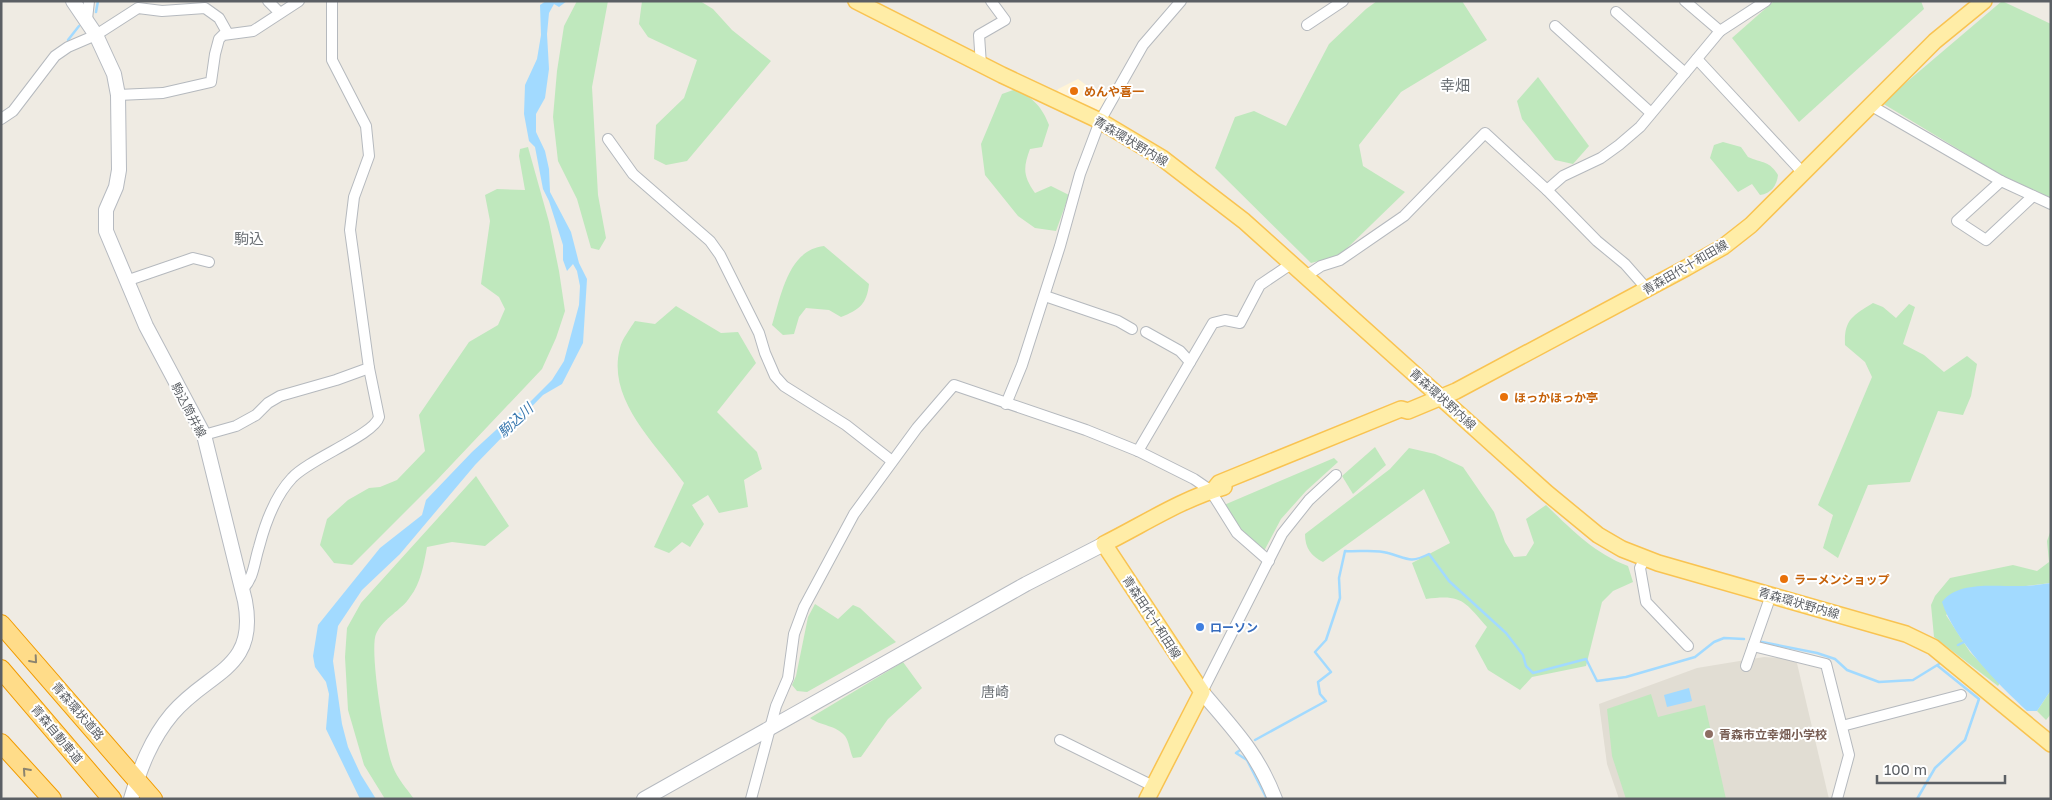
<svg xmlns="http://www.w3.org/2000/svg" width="2052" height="800" font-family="'Golos Text','Noto Sans JP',sans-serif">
  <rect width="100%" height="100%" fill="#efebe3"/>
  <path fill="#fff4d7" d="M 1078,79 L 1107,100 L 1100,115 L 1056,95 L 1058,89 Z"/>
  <path fill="#e1ddd3" d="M 1764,657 L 1796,659 L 1829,799 L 1619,799 L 1607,764 L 1599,704 L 1697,668 Z"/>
  <g fill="#bfe8bd">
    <path d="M 577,1 L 608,1 L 592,87 L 598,195 L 606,238 L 599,250 L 591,248 L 577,199 L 558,161 L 553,117 L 557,71 L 564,26 Z"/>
    <path d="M 642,1 L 700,1 L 713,9 L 732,30 L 771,61 L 687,161 L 666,165 L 654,159 L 656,125 L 684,98 L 697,60 L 648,37 L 639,24 Z"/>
    <path d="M 1377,1 L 1462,1 L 1487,40 L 1401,92 L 1359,145 L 1363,166 L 1405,192 L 1339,256 L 1311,263 L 1215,168 L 1235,117 L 1254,111 L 1286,126 L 1329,44 L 1366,9 Z"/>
    <path d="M 1774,1 L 1921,1 L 1924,9 L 1799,122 L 1732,38 Z"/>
    <path d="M 2002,1 L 2051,24 L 2051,198 L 2001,175 L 1882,103 Z"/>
    <path d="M 1538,77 L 1589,146 L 1573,164 L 1555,160 L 1522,119 L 1517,101 Z"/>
    <path d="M 1016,89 C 1034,99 1042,107 1049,125 L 1042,147 L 1030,149 C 1023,168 1023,176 1035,193 L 1051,186 L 1069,195 L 1056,231 L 1035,228 L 1018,216 L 985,175 L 981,144 L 1002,94 Z"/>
    <path d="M 1723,142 L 1741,147 L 1748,157 C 1762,163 1770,161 1778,175 C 1777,185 1771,194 1760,195 L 1752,184 L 1738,192 L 1710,158 L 1714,145 Z"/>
    <path d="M 528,147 L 549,222 L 559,271 L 565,311 L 556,338 L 542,369 L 436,481 L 352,565 L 334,563 L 320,545 L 327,519 L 348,500 L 369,488 L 380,487 L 397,480 L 425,451 L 419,415 L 469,342 L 498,325 L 505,309 L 499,297 L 481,284 L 490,221 L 485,195 L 497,189 L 525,190 L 519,156 L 520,149 Z"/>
    <path d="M 824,246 L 869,284 C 867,304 859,310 841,317 L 829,310 L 806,308 L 799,317 L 794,334 L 783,335 L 772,325 C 781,296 788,250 824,246 Z"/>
    <path d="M 1873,303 L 1883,307 L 1896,318 L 1909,304 L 1915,307 L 1903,344 L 1924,355 L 1944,372 L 1967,356 L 1977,364 L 1971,396 L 1963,415 L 1938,411 L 1910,482 L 1868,485 L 1838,558 L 1823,548 L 1833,515 L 1818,505 L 1872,377 L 1865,362 L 1845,345 C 1844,320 1852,316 1873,303 Z"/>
    <path d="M 676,306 L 721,333 L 738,332 L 756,363 L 717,412 L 757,452 L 762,469 L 744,480 L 748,507 L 719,513 L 708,495 L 692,505 L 704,524 L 690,547 L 682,542 L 669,553 L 654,547 L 684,483 C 657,445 606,400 620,348 C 622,339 630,329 635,321 L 655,324 Z"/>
    <path d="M 1375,447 L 1386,465 L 1353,494 L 1342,476 Z"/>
    <path d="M 1409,448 L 1435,454 L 1463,467 L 1494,512 L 1505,542 L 1514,557 L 1526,556 L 1534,543 L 1526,519 L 1546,505 C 1572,530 1594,553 1628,566 L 1633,582 L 1613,591 L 1602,602 L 1586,666 L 1532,677 L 1520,690 L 1488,670 L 1475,646 L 1487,627 C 1464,601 1462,594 1426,599 L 1412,563 L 1450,543 L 1424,489 L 1323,562 C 1311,556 1305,548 1305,534 L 1390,469 Z"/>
    <path d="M 1334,458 L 1338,462 L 1306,491 L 1281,519 L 1264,551 L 1238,529 L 1224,505 Z"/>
    <path d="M 476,476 L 509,526 L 485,546 L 452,542 L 427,547 C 424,563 421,583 410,597 C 401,611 384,617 376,634 C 369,650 385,748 393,767 C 397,778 407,789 414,799 L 385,799 L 364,765 L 348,710 L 345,657 L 347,628 L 361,603 Z"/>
    <path d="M 2051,530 L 2051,583 L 2026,586 L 1988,587 L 1946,615 L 1970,652 L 2000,683 L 1998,686 L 1934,637 L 1931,605 L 1935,596 L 1950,578 L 2013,565 L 2037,571 L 2049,562 L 2047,541 Z"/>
    <path d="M 815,604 L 838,619 L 853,605 L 860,608 L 896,642 L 807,692 L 797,691 L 792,685 L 796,676 L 808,617 Z"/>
    <path d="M 903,662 L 922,688 L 888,719 L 861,757 L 853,758 C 850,752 849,741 845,736 C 836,725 821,726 810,718 Z"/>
    <path d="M 2051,690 L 2051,714 L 2046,720 L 2037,711 Z"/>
    <path d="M 1651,694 L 1658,717 L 1705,705 L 1726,799 L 1626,799 L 1612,756 L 1607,709 Z"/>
  </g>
  <g fill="#a2daff">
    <path d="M 546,1 L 567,1 L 559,7 L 554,4 L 549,13 L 547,34 L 549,69 L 545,98 L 536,114 L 536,132 L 545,151 L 549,169 L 550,192 L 571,232 L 579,263 L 587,279 L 583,343 L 562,384 L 543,395 L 475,465 L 400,554 L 362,590 L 338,626 L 333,661 L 342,724 L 348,747 L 361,775 L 376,799 L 360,799 L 326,729 L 329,694 L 326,682 L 315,667 L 313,656 L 318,625 L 380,548 L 422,515 L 426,500 L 472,452 L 508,419 L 519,413 L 552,380 L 564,361 L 579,305 L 580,286 L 577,271 L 573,264 L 567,271 L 563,260 L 563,245 L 549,201 L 543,189 L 535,147 L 529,141 L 524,114 L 525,85 L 537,59 L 541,35 L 540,5 Z"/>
    <path d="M 2051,583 L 2051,690 L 2037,711 L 2027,711 C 1998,684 1954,640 1942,602 C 1958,580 1998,587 2023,586 C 2033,586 2042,584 2051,583 Z"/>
    <path d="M 1689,688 L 1692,701 L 1667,707 L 1664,695 Z"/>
  </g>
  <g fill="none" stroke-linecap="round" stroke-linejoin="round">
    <g stroke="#a2daff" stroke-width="2.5">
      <path d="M 96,12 L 98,1"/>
      <path d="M 68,40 L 79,26"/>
      <path d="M 1762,642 L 1817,653 L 1835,659 L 1847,670 L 1879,682 L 1913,680 L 1939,664"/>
      <path d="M 1958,645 L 1966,641"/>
      <path d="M 1255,740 L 1326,701 L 1320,694 L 1318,682 L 1331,672 L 1315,652 L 1326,640 L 1340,598 L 1339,578 L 1345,551 C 1358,552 1376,549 1388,553 C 1407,558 1409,564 1429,554 L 1449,581 L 1506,633 L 1523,655 L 1526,666 L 1533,673 L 1586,659 L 1597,681 L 1626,677 L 1695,657 L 1714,642 L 1724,638 L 1744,639"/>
      <path d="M 1243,748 L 1236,753 L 1247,760 L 1267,799"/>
      <path d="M 1917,799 L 1935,768 L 1965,740 L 1979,699 L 1938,666"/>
    </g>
    <g stroke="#b5b9be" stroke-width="12">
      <g id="street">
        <path d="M 268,1 L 279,12"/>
        <path d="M 1685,1 L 1720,31"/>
        <path d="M 1616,12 L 1685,73"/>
        <path d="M 87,19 L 89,1"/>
        <path d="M 1307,25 L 1343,1"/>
        <path d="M 1555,26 L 1651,113"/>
        <path d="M 1697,59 L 1803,173"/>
        <path d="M 981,65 L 979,35 L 1005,20 L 991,1"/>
        <path d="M 118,95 L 163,93 L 211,82 L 215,54 L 219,39 L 223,35 L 253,31 L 299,1"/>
        <path d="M 1870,105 L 2001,181 L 2051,204"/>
        <path d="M 1,119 L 13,111 L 55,56 L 68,47 L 96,35 L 138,8 L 162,11 L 205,8 L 219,18 L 228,34"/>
        <path d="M 608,139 L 633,174 L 710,241 L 720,255 L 759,333 L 765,353 L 775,376 L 784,386 L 846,425 L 892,461"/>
        <path d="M 2001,181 L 1957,221 L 1986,240 L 2033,196"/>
        <path d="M 1547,190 L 1563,176 L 1601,158 L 1619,145 L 1640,127 L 1720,31 L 1766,1"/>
        <path d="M 1306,276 L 1321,266 L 1340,260 L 1404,216 L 1485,133 L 1547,190 L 1597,241 L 1625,264 L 1647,289"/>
        <path d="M 126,281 L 193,258 L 209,262"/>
        <path d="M 1045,296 L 1118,321 L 1132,329"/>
        <path d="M 1146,332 L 1180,351 L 1190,362"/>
        <path d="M 1006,404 L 1022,365 L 1060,246 L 1080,174 L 1100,121 L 1143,45 L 1181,1"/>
        <path d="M 204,435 L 236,426 L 256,415 L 268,403 L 280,396 L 336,380 L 369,368 L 350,230 L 354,197 L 369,156 L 366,126 L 332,60 L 332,1"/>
        <path d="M 1138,451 L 1213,323 L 1225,320 L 1240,323 L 1260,285 L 1291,264"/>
        <path d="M 1645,558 L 1640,568 L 1646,602 L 1688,646"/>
        <path d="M 243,589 C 254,577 254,563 259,547 C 265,524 276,495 292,478 C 309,459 374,435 379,417 L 369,368"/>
        <path d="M 1753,646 L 1826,664 L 1849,755 L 1837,799"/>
        <path d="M 1746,666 L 1771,595"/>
        <path d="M 1202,692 L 1282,534 L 1309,500 L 1336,475"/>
        <path d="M 1842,726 L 1961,695"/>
        <path d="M 1060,740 L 1153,786"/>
        <path d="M 751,799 L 776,706 L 788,678 L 794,634 L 804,607 L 854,514 L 917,428 L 954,385 L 1086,430 L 1138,451 L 1194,479 L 1210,490 L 1237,533 L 1269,561"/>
      </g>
    </g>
    <g stroke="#b6bac0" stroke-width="16">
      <g id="secondary">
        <path d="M 73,1 L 96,35 L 114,74 L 118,95 L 119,170 L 116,187 L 106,210 L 106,231 L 146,326 L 204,435 L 245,601 C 258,670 208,671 172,714 C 151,739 140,768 131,799"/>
        <path d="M 1202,692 C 1233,729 1257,752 1275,799"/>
        <path d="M 644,799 L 1026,584 L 1104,544"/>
      </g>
    </g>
    <g stroke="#f9c351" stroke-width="18">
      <g id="primary">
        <path d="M 856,1 L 1002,75 L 1100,121 L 1162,158 L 1244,221 L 1547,493 L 1598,535 L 1622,549 L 1658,563 L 1906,634 L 1933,647 L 2051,744"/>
        <path d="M 1215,488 L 1219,483 L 1401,409 L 1408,411 L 1456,391 L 1686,268 L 1723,247 L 1751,225 L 1935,41 L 1984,1"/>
        <path d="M 1147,799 L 1202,692 L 1104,544 C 1144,524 1182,499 1224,487"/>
      </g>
    </g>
    <g stroke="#f19b00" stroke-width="20">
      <g id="highway">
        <path d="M 1,624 L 153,799"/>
        <path d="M 1,669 L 112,799"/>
        <path d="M 1,743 L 52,799"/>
      </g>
    </g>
    <use href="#street" stroke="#fff" stroke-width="10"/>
    <use href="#secondary" stroke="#fff" stroke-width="14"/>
    <use href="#primary" stroke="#ffeda7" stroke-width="15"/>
    <use href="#highway" stroke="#ffdc89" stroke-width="18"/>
  </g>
  <defs><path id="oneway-chevron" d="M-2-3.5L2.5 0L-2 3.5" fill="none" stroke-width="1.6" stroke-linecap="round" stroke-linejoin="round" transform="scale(1.25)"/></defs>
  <g stroke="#8c846f">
    <use href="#oneway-chevron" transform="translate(34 660) rotate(49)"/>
    <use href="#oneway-chevron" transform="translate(26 771) rotate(-132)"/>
  </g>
  <g fill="#e8710a" stroke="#fff" stroke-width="2">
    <circle cx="1074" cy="91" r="5"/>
    <circle cx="1504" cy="397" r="5"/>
    <circle cx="1784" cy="579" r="5"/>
  </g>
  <circle fill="#3f7fe0" stroke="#fff" stroke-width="2" cx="1200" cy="627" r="5"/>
  <circle fill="#8d6e63" stroke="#fff" stroke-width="2" cx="1709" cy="734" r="5"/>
  <g text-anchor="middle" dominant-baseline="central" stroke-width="4" stroke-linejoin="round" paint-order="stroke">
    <g font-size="12" font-weight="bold" fill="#c56008" stroke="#fff" text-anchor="start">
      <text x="1084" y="91">めんや喜一</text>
      <text x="1514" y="397">ほっかほっか亭</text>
      <text x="1794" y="579">ラーメンショップ</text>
    </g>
    <g font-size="12" fill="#5b5f64" stroke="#fff">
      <text transform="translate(1131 141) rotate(31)">青森環状野内線</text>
      <text transform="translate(1685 267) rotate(-30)">青森田代十和田線</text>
      <text transform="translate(1443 399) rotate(42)">青森環状野内線</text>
      <text transform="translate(189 410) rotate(62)">駒込筒井線</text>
      <text transform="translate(1799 603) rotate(16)">青森環状野内線</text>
      <text transform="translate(1152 617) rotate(57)">青森田代十和田線</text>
      <text transform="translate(78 711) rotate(49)">青森環状道路</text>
      <text transform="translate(57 734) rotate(50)">青森自動車道</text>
    </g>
    <g font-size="12" font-weight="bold" fill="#366cbe" stroke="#fff" text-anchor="start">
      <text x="1210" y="627">ローソン</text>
    </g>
    <g font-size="12" font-weight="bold" fill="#785e54" stroke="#fff" text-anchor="start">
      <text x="1719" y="734">青森市立幸畑小学校</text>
    </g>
    <g font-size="14" font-style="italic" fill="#3776ad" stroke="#fff">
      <text transform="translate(515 420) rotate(-43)">駒込川</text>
    </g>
    <g font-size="14" fill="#6c7176" stroke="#fff">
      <text x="995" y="691">唐崎</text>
    </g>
    <g font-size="15" fill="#6c7176" stroke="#fff">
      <text x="1455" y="85">幸畑</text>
      <text x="249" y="238">駒込</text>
    </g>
  </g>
  <rect width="2052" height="800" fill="none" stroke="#5b5f64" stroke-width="5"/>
  <path d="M1877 775v8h128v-8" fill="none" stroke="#5b5f64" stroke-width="2.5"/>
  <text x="1884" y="775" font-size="15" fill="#5b5f64" stroke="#ffffff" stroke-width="4" paint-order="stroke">100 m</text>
</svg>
